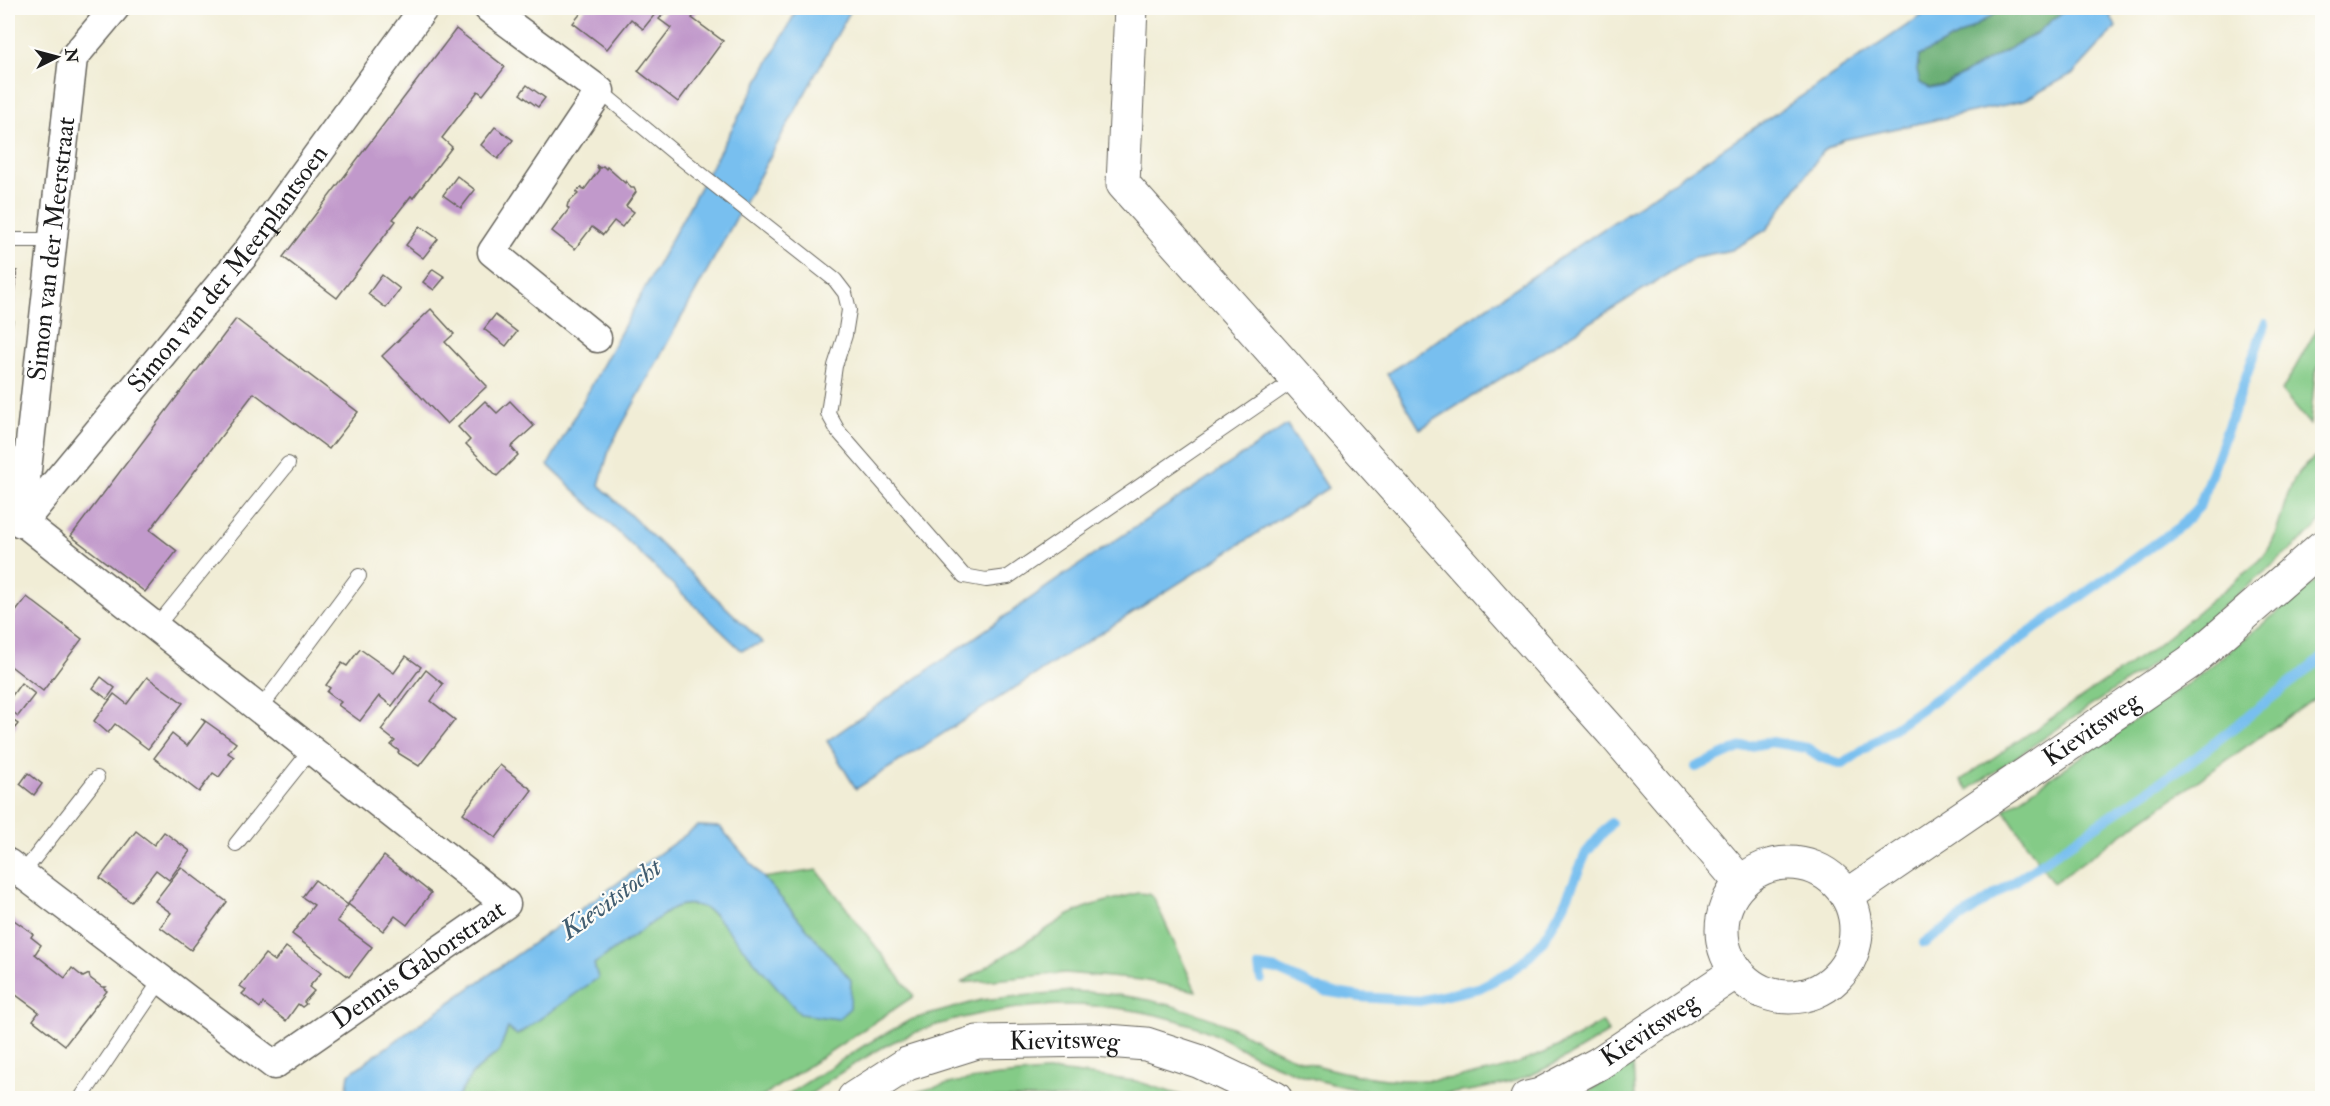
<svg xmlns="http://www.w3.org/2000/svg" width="2330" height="1106" font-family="'IM FELL Double Pica',serif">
  <rect width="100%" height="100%" fill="#fdfcf7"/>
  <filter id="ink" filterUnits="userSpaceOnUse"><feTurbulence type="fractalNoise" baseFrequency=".0167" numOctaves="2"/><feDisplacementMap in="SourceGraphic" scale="12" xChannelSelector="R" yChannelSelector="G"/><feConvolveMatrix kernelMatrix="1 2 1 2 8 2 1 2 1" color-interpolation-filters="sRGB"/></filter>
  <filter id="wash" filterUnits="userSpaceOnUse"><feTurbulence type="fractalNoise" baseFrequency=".008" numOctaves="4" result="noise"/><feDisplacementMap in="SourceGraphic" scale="24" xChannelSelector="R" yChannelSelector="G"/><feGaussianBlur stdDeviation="1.35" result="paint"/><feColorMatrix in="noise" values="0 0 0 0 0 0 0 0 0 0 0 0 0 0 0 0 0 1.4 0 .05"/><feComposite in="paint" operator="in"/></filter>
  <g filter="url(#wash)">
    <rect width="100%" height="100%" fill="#f1edd6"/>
    <g fill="#84cb87" stroke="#507452" stroke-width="1.5">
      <path d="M 2322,320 L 2322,357 L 2315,375 L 2310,425 L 2282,391 Z"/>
      <path d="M 2322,454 L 2322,519 L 2312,532 L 2168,653 L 1968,790 L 1961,780 L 2154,648 L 2259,561 C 2290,531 2275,476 2322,454 Z"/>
      <path d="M 2322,576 L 2322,693 L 2053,883 L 2004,810 L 2197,677 Z"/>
      <path d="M 817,870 L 914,996 L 760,1098 L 457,1098 L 472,1074 L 499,1051 L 508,1027 L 517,1035 L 597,978 L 594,964 L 673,908 C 692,900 706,906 720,920 L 850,980 L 762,878 Z"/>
      <path d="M 1138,893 L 1148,894 L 1154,898 L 1196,991 L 1142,980 L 1065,973 L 961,983 L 1069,915 L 1089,906 Z"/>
      <path d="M 1071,991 C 1130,994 1174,1002 1229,1026 C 1251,1036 1272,1050 1294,1058 C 1405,1097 1503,1085 1602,1022 L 1609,1032 C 1581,1050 1552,1067 1521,1079 C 1504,1085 1485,1088 1468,1091 C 1395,1102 1326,1089 1260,1058 C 1244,1051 1228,1040 1212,1033 C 1169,1014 1112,1004 1065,1005 C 1008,1006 946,1017 893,1042 C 871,1053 851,1066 831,1079 C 823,1085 814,1093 805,1097 C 799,1100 789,1099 782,1098 L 865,1045 L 910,1020 L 981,1000 Z"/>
      <path d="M 1633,1063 L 1635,1098 L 1578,1098 Z"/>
      <path d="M 1058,1071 L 1136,1081 L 1189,1098 L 898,1098 C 950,1079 1003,1075 1058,1071 Z"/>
    </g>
    <path fill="#6baf74" stroke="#446648" stroke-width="1.5" d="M 2004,8 L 2067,8 L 2037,33 L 1946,84 L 1930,88 L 1920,83 L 1917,70 L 1919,56 L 1962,34 Z"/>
    <g fill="#78bfef" stroke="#4a6e86" stroke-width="1.5">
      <path d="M 798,8 L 852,8 L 610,447 L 599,485 L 763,643 L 741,650 L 548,465 Z"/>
      <path d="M 1933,8 L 2004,8 L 1962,34 L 1919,56 L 1917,70 L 1920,83 L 1930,88 L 1946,84 L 2037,33 L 2067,8 L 2107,8 L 2116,27 L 2074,73 L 2023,101 L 1842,140 L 1823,151 L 1766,230 L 1732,250 L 1695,257 L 1420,429 L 1387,374 Z"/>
      <path d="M 1287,425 L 1328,488 L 856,789 L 827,741 L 1061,577 Z"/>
      <path d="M 698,826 L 720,827 L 851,980 L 850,1008 L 838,1019 L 800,1014 L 713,913 C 700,904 688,902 673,908 L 594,964 L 598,978 L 517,1035 L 508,1028 L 499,1051 L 472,1074 L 457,1098 L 340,1098 L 347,1088 L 349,1074 Z"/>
    </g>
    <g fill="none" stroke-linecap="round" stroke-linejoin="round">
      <g stroke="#78bfef" stroke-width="10">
        <path d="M 1696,767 L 1739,748 L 1771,742 L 1807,748 L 1822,758 L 1843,764 L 2179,527 L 2199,507 L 2265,324"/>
        <path d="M 1924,943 L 2194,759 L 2322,658"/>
        <path d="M 1261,979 L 1259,967 L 1277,970 L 1324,991 L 1361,997 L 1419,1001 L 1479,988 L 1506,974 L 1523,962 L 1543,941 L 1564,905 L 1586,853 L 1611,823"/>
      </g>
    </g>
    <g id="blocks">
      <g fill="#c199cb">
        <path d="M 585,8 L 660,8 L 643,29 L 631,19 L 607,49 L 573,23 Z"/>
        <path d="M 668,8 L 700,8 L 692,18 L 723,41 L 678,102 L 638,71 L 671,28 L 659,19 Z"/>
        <path d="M 456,29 L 505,67 L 483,95 L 478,91 L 442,138 L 452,147 L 413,198 L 411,196 L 393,219 L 396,221 L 337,298 L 283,257 Z"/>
        <path d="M 527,85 L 545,98 L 538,107 L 520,94 Z"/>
        <path d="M 495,127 L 513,140 L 498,159 L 481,145 Z"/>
        <path d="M 596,165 L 600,168 L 603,166 L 606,169 L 607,167 L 625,183 L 626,181 L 631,188 L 634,188 L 636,192 L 626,206 L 634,212 L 622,227 L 614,221 L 603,235 L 592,227 L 575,249 L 552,231 L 569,209 L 567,207 L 568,203 L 578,194 L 576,192 L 582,187 L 584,190 L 599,170 Z"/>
        <path d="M 457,176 L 475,190 L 461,208 L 443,195 Z"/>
        <path d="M 420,226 L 438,239 L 423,258 L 406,245 Z"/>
        <path d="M 433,269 L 445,277 L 434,290 L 423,282 Z"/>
        <path d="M 8,270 L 17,271 L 9,364 L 8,364 Z"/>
        <path d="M 382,275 L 400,289 L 386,308 L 368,294 Z"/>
        <path d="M 431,309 L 454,334 L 445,342 L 487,386 L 447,424 L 382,356 Z"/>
        <path d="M 495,315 L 517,332 L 506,346 L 484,329 Z"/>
        <path d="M 236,319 L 358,412 L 329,449 L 254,393 L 150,530 L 177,551 L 145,592 L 71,536 Z"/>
        <path d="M 485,401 L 497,413 L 510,401 L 534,426 L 511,447 L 518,455 L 497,476 L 466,444 L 470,440 L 458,427 Z"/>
        <path d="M 27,597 L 82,639 L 43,691 L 8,664 L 8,622 Z"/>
        <path d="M 360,649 L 394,673 L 406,656 L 421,667 L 392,706 L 379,696 L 360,721 L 338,705 L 341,702 L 327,692 L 330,688 L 326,685 L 342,663 L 347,666 Z"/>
        <path d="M 426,670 L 443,684 L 431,701 L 455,720 L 419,766 L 398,753 L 399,751 L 391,745 L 395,741 L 381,730 Z"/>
        <path d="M 101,677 L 115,688 L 107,699 L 93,688 Z"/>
        <path d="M 147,677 L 183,703 L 148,749 L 115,724 L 108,733 L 94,721 L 114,694 L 127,704 Z"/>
        <path d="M 21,683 L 35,694 L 18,716 L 8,708 L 8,701 Z"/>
        <path d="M 8,717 L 18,724 L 8,737 Z"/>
        <path d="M 201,718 L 236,743 L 228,753 L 234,757 L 219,777 L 213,773 L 199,792 L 154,758 L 172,734 L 187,746 L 205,722 Z"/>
        <path d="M 500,765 L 532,790 L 496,838 L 463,813 Z"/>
        <path d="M 28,773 L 42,784 L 34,795 L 20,784 Z"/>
        <path d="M 136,831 L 154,845 L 164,832 L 190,851 L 169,880 L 156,870 L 131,902 L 100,878 Z"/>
        <path d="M 384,856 L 431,893 L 407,925 L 395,916 L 383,931 L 348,904 Z"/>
        <path d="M 181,867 L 227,902 L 191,950 L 160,927 L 171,913 L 155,901 Z"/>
        <path d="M 315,880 L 348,905 L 337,921 L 372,947 L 349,977 L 292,934 L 314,905 L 302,897 Z"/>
        <path d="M 11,918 L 31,932 L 33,934 L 31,937 L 41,945 L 35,954 L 65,978 L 72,968 L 83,977 L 89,974 L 90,978 L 102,987 L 106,987 L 104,989 L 107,991 L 65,1045 L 33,1020 L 39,1012 L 8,989 L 8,923 Z"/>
        <path d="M 286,947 L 321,973 L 309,987 L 314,991 L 304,1002 L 306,1004 L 302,1007 L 298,1004 L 286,1021 L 263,1003 L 260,1008 L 242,994 L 246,990 L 240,986 L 265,954 L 275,961 Z"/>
      </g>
    </g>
  </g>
  <g filter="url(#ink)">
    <use href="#blocks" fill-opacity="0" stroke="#67655d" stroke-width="1.5"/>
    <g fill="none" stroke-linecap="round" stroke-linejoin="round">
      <g stroke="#67655d" stroke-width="16">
        <g id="lane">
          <path d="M 600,91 L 677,155 L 835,280 L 845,293 L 849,310 L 845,335 L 835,366 L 828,413 L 838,431 L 964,576 L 986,580 L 1008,577 L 1297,378"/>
          <path d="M 8,240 L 53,240"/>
          <path d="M 156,627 L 288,464"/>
          <path d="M 260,709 L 359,576"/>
          <path d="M 236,844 L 311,750"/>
          <path d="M 22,874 L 97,778"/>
          <path d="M 81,1098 L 161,980"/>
        </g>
      </g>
      <g stroke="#67655d" stroke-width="31">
        <g id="street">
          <path d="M 488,8 L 600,91 L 492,252 L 597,338"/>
          <path id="s1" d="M 21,523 L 73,58 L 115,8"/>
          <path id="s2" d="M 8,863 L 274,1065 L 506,904 L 23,522 L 246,253 L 424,8"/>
        </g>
      </g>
      <g stroke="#67655d" stroke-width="35">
        <g id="secondary">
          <path d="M 1131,8 L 1123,184 L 1613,733 L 1741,883"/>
          <circle cx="1789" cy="930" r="67"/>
          <path id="s3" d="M 1847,896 L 2190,662 L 2322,547"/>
          <path id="s4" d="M 854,1098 L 907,1064 L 977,1042 L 1094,1040 L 1146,1044 L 1198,1061 L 1275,1098"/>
          <path id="s5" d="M 1527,1098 L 1540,1095 L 1598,1064 L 1736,972"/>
        </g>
      </g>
      <use href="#lane" stroke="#fff" stroke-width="14"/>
      <use href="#street" stroke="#fff" stroke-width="28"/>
      <use href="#secondary" stroke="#fff" stroke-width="33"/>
    </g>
  </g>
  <g text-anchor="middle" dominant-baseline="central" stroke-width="4.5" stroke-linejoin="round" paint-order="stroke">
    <g font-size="26" fill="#1c1c1c" stroke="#fdfcf7">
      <text stroke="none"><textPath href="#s1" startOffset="276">Simon van der Meerstraat</textPath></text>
      <text stroke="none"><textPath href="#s2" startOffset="1558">Simon van der Meerplantsoen</textPath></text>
      <text stroke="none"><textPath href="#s3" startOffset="296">Kievitsweg</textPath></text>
      <text stroke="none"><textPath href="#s2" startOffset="510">Dennis Gaborstraat</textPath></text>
      <text stroke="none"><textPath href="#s5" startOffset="141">Kievitsweg</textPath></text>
      <text stroke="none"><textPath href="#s4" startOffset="224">Kievitsweg</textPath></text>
    </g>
    <g font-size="27" font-style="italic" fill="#415d70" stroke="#fdfcf7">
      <text transform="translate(611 899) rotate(-36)">Kievitstocht</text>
    </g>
  </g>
  <rect width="2330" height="1106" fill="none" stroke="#fdfcf7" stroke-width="30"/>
  <g transform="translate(57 57) rotate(84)" stroke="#fdfcf7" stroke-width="4.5" paint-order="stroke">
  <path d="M0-4.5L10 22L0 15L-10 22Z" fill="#1c1c1c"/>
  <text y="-9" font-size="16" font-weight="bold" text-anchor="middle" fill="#1c1c1c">N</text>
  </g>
</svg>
